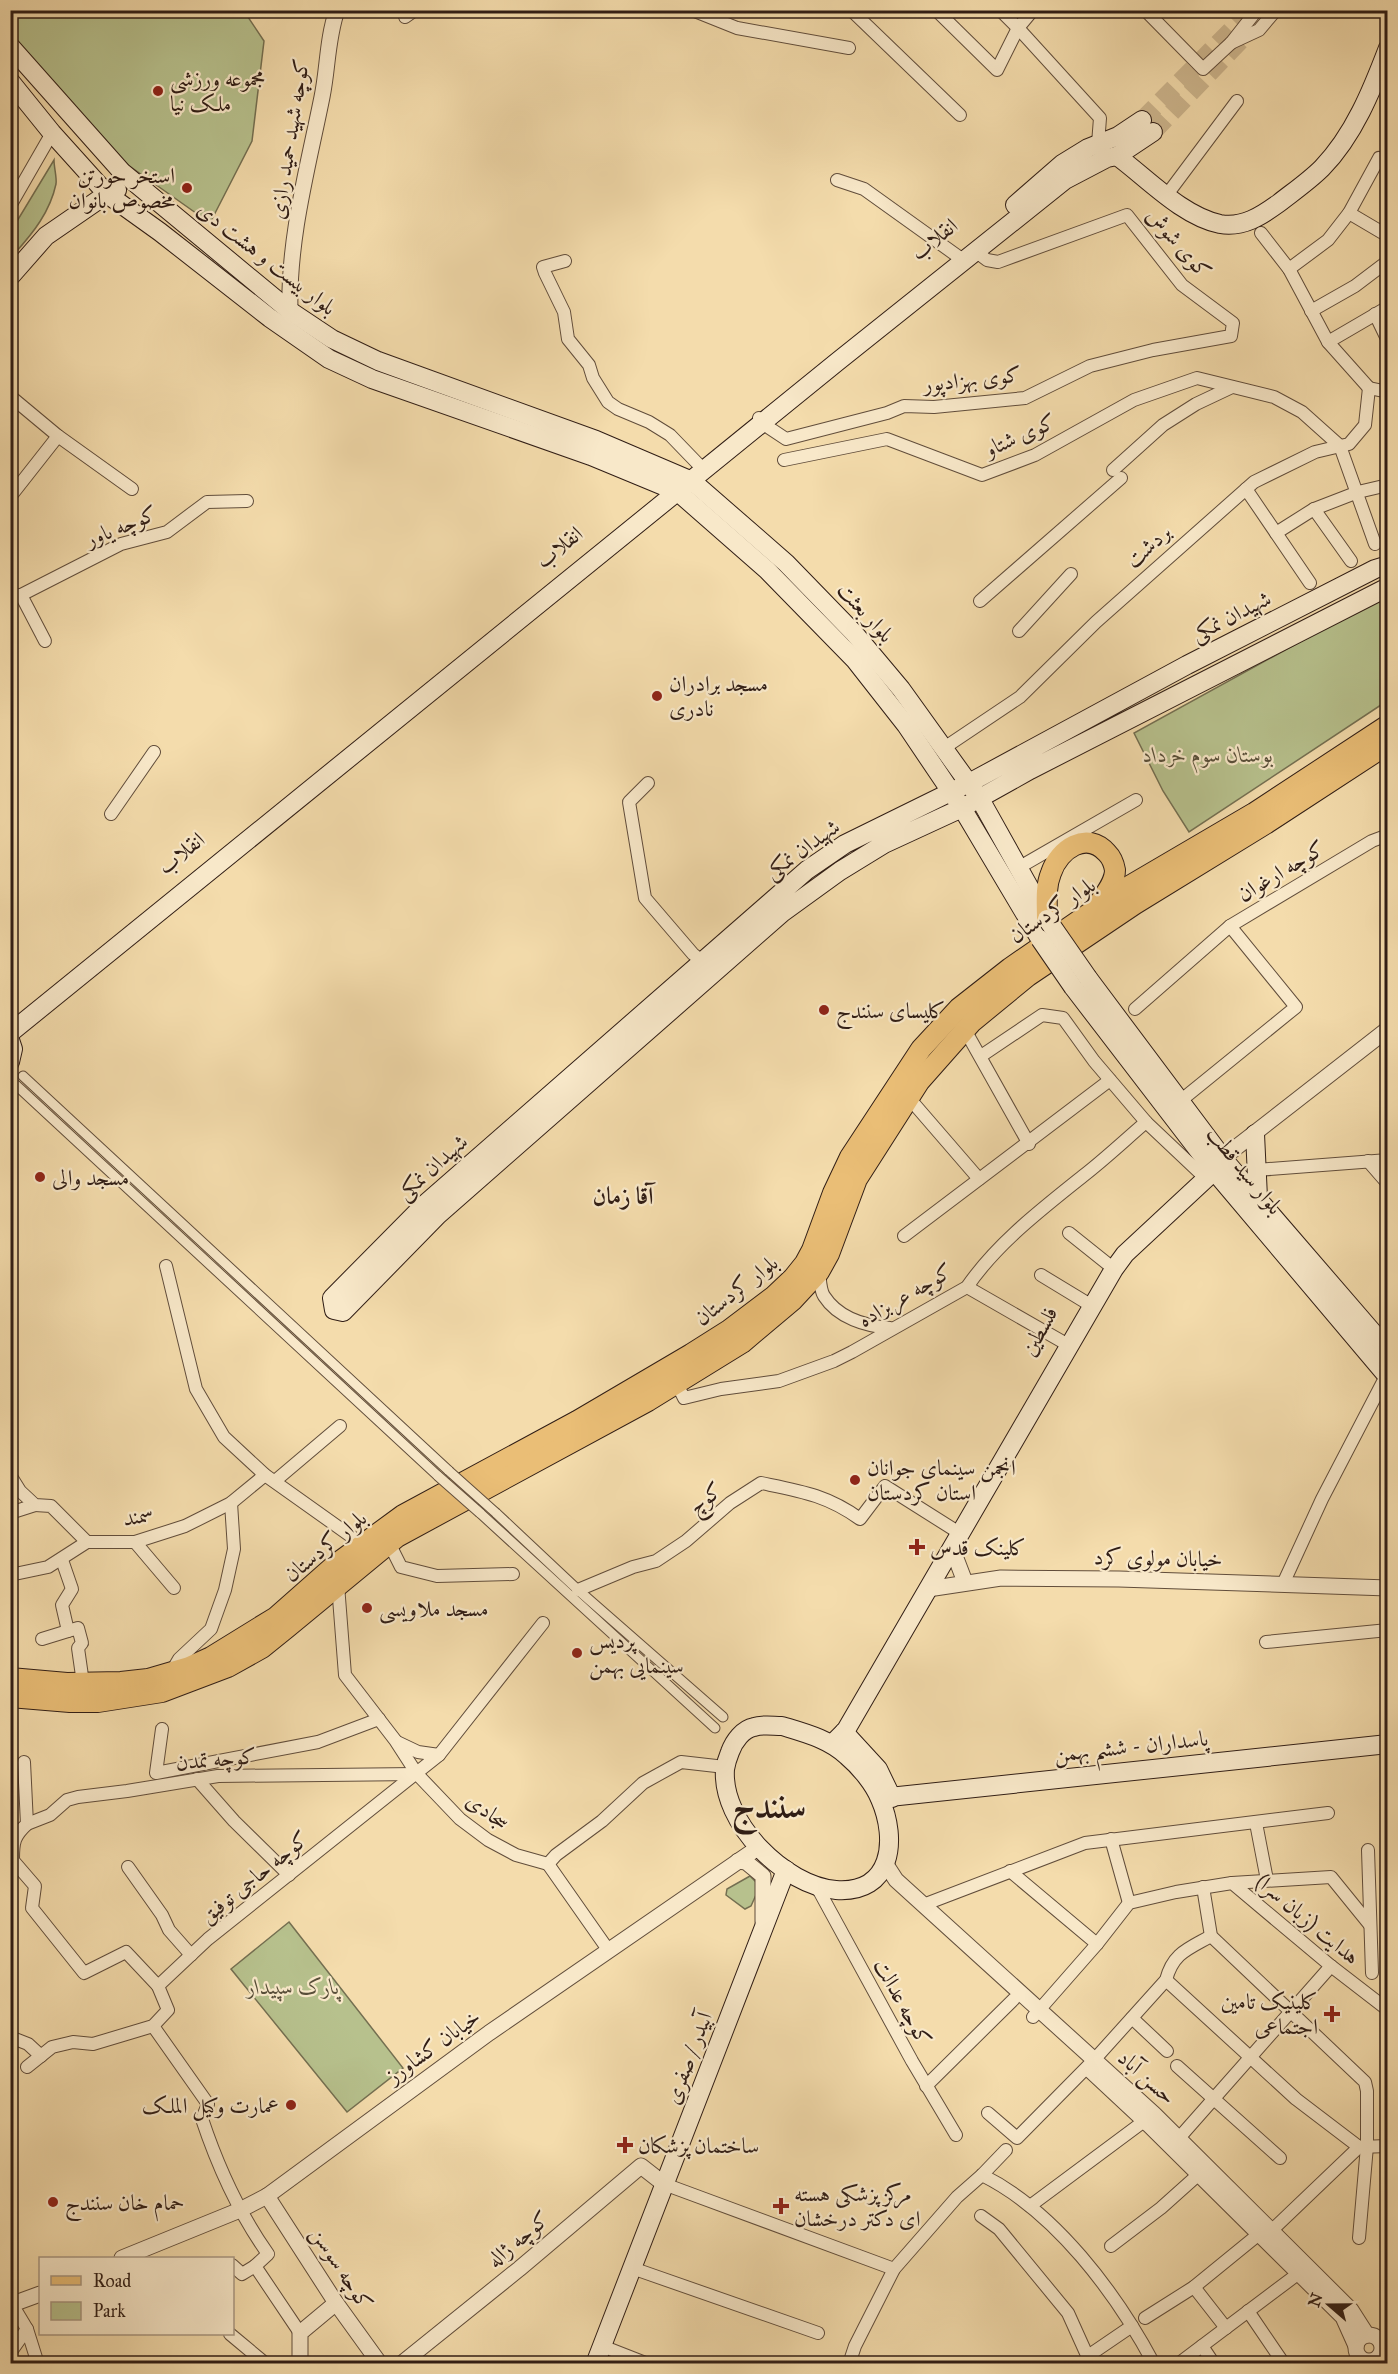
<svg xmlns="http://www.w3.org/2000/svg" width="1398" height="2374" font-family="'IM FELL Great Primer',Amiri,serif">
  <rect width="100%" height="100%" fill="#f4dcac"/>
  <filter id="stains"><feTurbulence type="fractalNoise" baseFrequency=".00333" numOctaves="4"/><feColorMatrix values="0 0 0 0 .2 0 0 0 0 .09 0 0 0 0 .02 0 0 0 .5 -.17"/></filter>
  <radialGradient id="worn" r=".72"><stop offset=".6" stop-color="#630" stop-opacity="0"/><stop offset="1" stop-color="#630" stop-opacity=".3"/></radialGradient>
  <g fill="#b7c18d" stroke="#746f51" stroke-width="1.5">
    <path d="M 10,11 L 244,11 L 264,41 L 252,141 L 210,223 L 104,148 L 11,33 Z"/>
    <path d="M 54,160 C 54,168 57,177 56,184 C 50,212 33,233 15,253 L 11,250 L 11,231 Z"/>
    <path d="M 1387,599 L 1387,701 L 1189,832 L 1163,791 L 1134,733 L 1367,605 Z"/>
    <path d="M 750,1876 L 760,1886 L 751,1906 L 745,1909 L 726,1895 L 727,1889 Z"/>
    <path d="M 289,1922 L 403,2068 L 347,2112 L 231,1969 Z"/>
  </g>
  <g fill="none" stroke-linecap="round" stroke-linejoin="round">
    <g stroke="#cdb68e" stroke-width="18" stroke-dasharray="18 9" stroke-linecap="butt">
      <path d="M 1142,120 L 1251,10"/>
      <path d="M 1153,132 L 1243,38"/>
    </g>
    <g stroke="#614d3b" stroke-width="11">
      <g id="pedestrian">
        <path d="M 23,1076 L 449,1471"/>
        <path d="M 16,1085 L 438,1476"/>
        <path d="M 480,1513 L 715,1728"/>
        <path d="M 496,1513 L 578,1590 L 723,1717"/>
      </g>
    </g>
    <g stroke="#614d3b" stroke-width="14">
      <g id="minor">
        <path d="M 692,10 L 737,28 L 849,48"/>
        <path d="M 851,10 L 960,115"/>
        <path d="M 936,10 L 997,70 L 1018,28 L 1033,10"/>
        <path d="M 1000,10 L 1018,28 L 1100,118 L 1098,144"/>
        <path d="M 1145,10 L 1203,69 L 1231,43 L 1257,10"/>
        <path d="M 405,17 L 415,10"/>
        <path d="M 1231,43 L 1259,30 L 1276,10"/>
        <path d="M 837,180 L 864,189 L 963,260"/>
        <path d="M 1388,184 L 1388,187"/>
        <path d="M 1166,196 L 1237,101"/>
        <path d="M 10,206 L 52,133"/>
        <path d="M 1349,213 L 1388,236"/>
        <path d="M 1261,233 L 1289,269 L 1328,342 L 1369,388"/>
        <path d="M 565,261 L 543,267 L 545,273 L 564,312 L 568,339 L 589,365 L 593,378 L 608,402 L 618,409 L 649,422 L 670,435 L 699,465"/>
        <path d="M 1289,269 L 1328,240 L 1349,213 L 1379,158 L 1388,161"/>
        <path d="M 1311,311 L 1355,286 L 1388,261"/>
        <path d="M 1375,314 L 1388,341"/>
        <path d="M 1328,342 L 1388,307"/>
        <path d="M 1369,388 L 1388,392"/>
        <path d="M 10,396 L 58,436 L 132,489"/>
        <path d="M 759,418 L 762,423 L 786,439 L 887,413 L 904,406 L 934,407 L 1025,398 L 1090,366 L 1153,350 L 1231,336 L 1233,323 L 1182,285 L 1127,215 L 998,262 L 987,260 L 975,251"/>
        <path d="M 784,460 L 887,439 L 982,475 L 1035,455 L 1134,400 L 1197,378 L 1274,397 L 1302,412 L 1340,446 L 1375,544"/>
        <path d="M 1113,470 L 1163,425 L 1196,404 L 1232,387"/>
        <path d="M 1246,489 L 1310,583"/>
        <path d="M 10,497 L 58,436"/>
        <path d="M 1314,509 L 1351,561"/>
        <path d="M 1276,533 L 1314,509 L 1358,492 L 1388,485"/>
        <path d="M 21,595 L 45,641"/>
        <path d="M 10,597 L 21,595 L 121,544 L 167,532 L 207,502 L 247,501"/>
        <path d="M 980,601 L 1121,478"/>
        <path d="M 1019,631 L 1071,574"/>
        <path d="M 944,748 L 1020,697 L 1096,622 L 1254,482 L 1315,452 L 1349,444 L 1365,425 L 1369,388"/>
        <path d="M 648,783 L 629,802 L 645,898 L 693,954 L 702,961"/>
        <path d="M 111,814 L 154,752"/>
        <path d="M 1018,868 L 1136,800"/>
        <path d="M 1135,1009 L 1230,926"/>
        <path d="M 965,1030 L 1029,1144"/>
        <path d="M 981,1056 L 1042,1015 L 1063,1018 L 1094,1061 L 1146,1122 L 1200,1173"/>
        <path d="M 909,1098 L 979,1179"/>
        <path d="M 1179,1102 L 1296,1007 L 1230,926 L 1372,841 L 1388,835"/>
        <path d="M 1368,1161 L 1388,1184"/>
        <path d="M 1257,1170 L 1388,1160"/>
        <path d="M 1069,1233 L 1114,1269"/>
        <path d="M 904,1236 L 1110,1080"/>
        <path d="M 166,1266 L 196,1389 L 224,1437 L 265,1475 L 362,1544"/>
        <path d="M 819,1272 C 820,1279 820,1290 824,1296 C 838,1318 866,1326 890,1328"/>
        <path d="M 1041,1275 L 1092,1306"/>
        <path d="M 967,1287 L 1070,1346"/>
        <path d="M 677,1384 L 684,1398 L 721,1389 L 779,1381 L 834,1361 L 852,1352 L 967,1287 C 997,1243 1042,1209 1083,1176 C 1105,1159 1125,1140 1146,1122"/>
        <path d="M 10,1475 L 20,1491 L 35,1505 L 51,1506 L 87,1542"/>
        <path d="M 275,1481 L 340,1426"/>
        <path d="M 10,1513 L 35,1505"/>
        <path d="M 135,1542 L 174,1588"/>
        <path d="M 389,1543 L 401,1567 L 437,1576 L 513,1574"/>
        <path d="M 62,1560 L 72,1589 L 62,1605 L 68,1631 L 78,1628 L 82,1643 L 78,1648 L 83,1683"/>
        <path d="M 10,1575 L 48,1567 L 87,1542 L 135,1542 L 185,1526 L 231,1503 L 265,1475"/>
        <path d="M 1283,1584 L 1322,1499 L 1386,1376"/>
        <path d="M 338,1585 L 345,1675 L 395,1740 L 417,1774 L 460,1819 L 488,1840 L 516,1855 L 548,1864"/>
        <path d="M 578,1590 L 633,1567 L 656,1561 L 686,1541 L 730,1503 L 761,1483 C 800,1491 827,1495 860,1519 L 885,1486 L 961,1534"/>
        <path d="M 42,1639 L 68,1631"/>
        <path d="M 1266,1642 L 1388,1630"/>
        <path d="M 172,1671 L 179,1659 L 211,1629 L 225,1590 L 234,1549 L 231,1503"/>
        <path d="M 162,1729 L 156,1773 L 318,1742 L 379,1719"/>
        <path d="M 397,1742 L 418,1752 L 439,1755"/>
        <path d="M 197,1779 L 234,1821 L 289,1875"/>
        <path d="M 1256,1823 L 1267,1880"/>
        <path d="M 27,1824 L 50,1815 L 67,1800 L 78,1797 L 127,1791 L 218,1776 L 417,1774"/>
        <path d="M 1111,1839 L 1129,1903"/>
        <path d="M 1368,1850 L 1372,1973"/>
        <path d="M 10,1857 L 35,1886 L 32,1908 L 84,1973 L 126,1952 L 158,1986"/>
        <path d="M 13,1859 C 13,1842 14,1836 27,1824 L 24,1762"/>
        <path d="M 548,1864 L 556,1855 L 602,1821 L 643,1783 L 681,1762 L 725,1767"/>
        <path d="M 548,1864 L 609,1951"/>
        <path d="M 128,1867 L 162,1915 L 169,1930 L 191,1955"/>
        <path d="M 1010,1871 L 1097,1944"/>
        <path d="M 1232,1883 L 1331,1877 L 1370,1925"/>
        <path d="M 817,1887 L 912,2061 L 956,2135"/>
        <path d="M 1203,1887 L 1211,1936 L 1365,2082 L 1367,2091 L 1367,2146 L 1359,2238"/>
        <path d="M 923,1905 L 1085,1843 L 1328,1813"/>
        <path d="M 1166,1980 L 1296,2099 L 1359,2147 L 1388,2146"/>
        <path d="M 1033,2017 L 1097,1944 L 1129,1903 L 1176,1892 L 1232,1883 L 1331,1966 L 1388,2010"/>
        <path d="M 1132,2018 L 1167,2051"/>
        <path d="M 153,2026 L 208,2104 L 202,2119 C 218,2167 239,2213 268,2254 L 255,2266 L 300,2333"/>
        <path d="M 10,2037 L 28,2044 L 41,2056"/>
        <path d="M 1177,2066 L 1280,2158"/>
        <path d="M 27,2067 L 52,2047 L 73,2042 L 93,2044 L 153,2026 L 168,2010 L 158,1986 L 208,1939 L 439,1755 L 543,1623"/>
        <path d="M 926,2086 L 1014,1999"/>
        <path d="M 988,2113 L 1017,2138 L 1094,2060 L 1166,1980 C 1173,1953 1188,1949 1211,1936"/>
        <path d="M 1179,2138 L 1331,1966"/>
        <path d="M 982,2175 C 1055,2211 1116,2293 1154,2364"/>
        <path d="M 664,2184 L 894,2269"/>
        <path d="M 1030,2206 L 1151,2116"/>
        <path d="M 981,2216 L 999,2229 L 1068,2313 L 1091,2364"/>
        <path d="M 1267,2235 L 1359,2147"/>
        <path d="M 1111,2246 L 1161,2208 L 1199,2174"/>
        <path d="M 232,2265 L 242,2274 L 255,2266"/>
        <path d="M 632,2268 L 818,2333"/>
        <path d="M 1194,2287 L 1226,2328"/>
        <path d="M 12,2304 L 27,2329 L 38,2364"/>
        <path d="M 1248,2311 L 1284,2364"/>
        <path d="M 1145,2318 L 1194,2287 L 1259,2234"/>
        <path d="M 230,2334 L 266,2364"/>
        <path d="M 602,2346 L 648,2364"/>
        <path d="M 1202,2346 L 1214,2364"/>
        <path d="M 10,2353 L 27,2329"/>
        <path d="M 1088,2356 L 1132,2326"/>
        <path d="M 849,2364 L 855,2346 L 894,2269 L 957,2197 L 982,2175 L 1006,2150"/>
        <path d="M 1178,2364 L 1299,2273"/>
      </g>
    </g>
    <g stroke="#614d3b" stroke-width="17">
      <g id="tertiary">
        <path d="M 290,311 C 288,239 308,167 322,97 C 328,68 327,39 337,10"/>
        <path d="M 1225,1161 L 1229,1153 L 1388,1029"/>
        <path d="M 952,1548 L 965,1582"/>
        <path d="M 928,1589 L 1001,1578 L 1119,1579 L 1388,1588"/>
        <path d="M 738,1861 L 746,1862 L 763,1876 L 763,1922"/>
        <path d="M 885,1863 L 896,1880 L 1154,2114 L 1351,2310 L 1367,2335"/>
        <path d="M 1089,2069 L 1149,2125 L 1343,2317 L 1356,2346"/>
        <path d="M 267,2196 L 336,2303 L 380,2364"/>
        <path d="M 122,2258 L 240,2210 L 267,2196 L 489,2033 L 759,1847"/>
        <path d="M 10,2305 L 40,2294"/>
        <circle cx="1369" cy="2348" r="13"/>
        <path d="M 300,2364 L 300,2333 L 336,2303"/>
        <path d="M 401,2364 L 519,2269 L 641,2166 L 664,2184"/>
      </g>
    </g>
    <g stroke="#301d15" stroke-width="20">
      <g id="secondary">
        <path d="M 10,46 L 122,172 L 290,311 L 332,339 L 378,361 L 596,440 L 692,481 L 786,563 L 854,633 L 901,689 L 980,799 L 1047,919"/>
        <path d="M 10,81 L 52,133 L 107,194 L 160,232 L 270,318 L 329,359 L 372,379 L 591,456 L 678,492 L 767,570 L 855,660 L 906,725 L 962,808 L 1040,939"/>
        <path d="M 1117,156 L 1153,132"/>
        <path d="M 1015,205 L 1062,164 L 1088,148 L 1118,136 L 1142,120"/>
        <path d="M 10,277 L 46,236 L 107,194 L 117,190"/>
        <path d="M 1388,565 L 1375,569 L 1187,665 L 969,783 L 845,844 L 807,870 L 425,1204 L 332,1298 L 334,1310 L 343,1312 L 438,1215 L 782,913 L 840,871 L 884,844 L 962,808 L 1030,770 L 1388,587"/>
        <path d="M 1088,978 L 1225,1161 L 1388,1350"/>
        <path d="M 1073,987 L 1215,1172 L 1388,1377"/>
        <path d="M 10,1033 L 837,362 L 1065,180 L 1107,158 L 1117,156 C 1147,178 1182,216 1220,224 C 1243,228 1261,216 1279,203 C 1293,192 1309,181 1322,168 C 1354,135 1372,90 1388,48"/>
        <path d="M 10,1040 L 13,1049 L 10,1062"/>
        <path d="M 1255,1134 L 1258,1198"/>
        <path d="M 782,1726 C 805,1733 829,1739 847,1756 C 860,1767 874,1784 880,1799 C 898,1840 892,1894 836,1890 C 785,1886 721,1823 725,1769 C 726,1763 728,1757 730,1752 C 734,1741 743,1729 754,1727 C 763,1724 773,1726 782,1726 Z"/>
        <path d="M 844,1732 L 878,1769 L 892,1798"/>
        <path d="M 832,1744 L 846,1730 L 1114,1269 L 1125,1254 L 1225,1161"/>
        <path d="M 880,1798 L 1388,1744"/>
        <path d="M 595,2364 L 786,1870"/>
      </g>
    </g>
    <g stroke="#301d15" stroke-width="22">
      <g id="primary">
        <path d="M 1047,919 C 1047,903 1045,888 1051,873 C 1059,849 1087,830 1107,853 C 1111,857 1114,864 1115,870 C 1115,882 1106,893 1099,903"/>
        <path d="M 10,1678 L 67,1683 L 121,1682 L 148,1679 L 189,1667 L 211,1657 L 276,1617 L 336,1564 L 403,1515 L 577,1421 L 691,1354 L 729,1330 L 774,1296 L 793,1278 L 805,1263 L 812,1250 L 833,1193 L 850,1157 L 921,1049 L 959,1008 L 1010,968 L 1126,888 L 1254,813 L 1388,725"/>
        <path d="M 10,1697 L 70,1702 L 98,1702 L 162,1692 L 228,1667 L 262,1648 L 288,1627 L 397,1537 L 648,1401 L 742,1343 L 793,1300 L 819,1272 L 829,1254 L 857,1179 L 873,1154 L 919,1082 L 972,1022 L 1028,976 L 1135,904 L 1267,823 L 1388,744"/>
      </g>
    </g>
    <use href="#pedestrian" stroke="#f8e8c9" stroke-width="9"/>
    <use href="#minor" stroke="#f8e8c9" stroke-width="12"/>
    <use href="#tertiary" stroke="#f8e8c9" stroke-width="15"/>
    <use href="#secondary" stroke="#f8e8c9" stroke-width="18"/>
    <use href="#primary" stroke="#eabe76" stroke-width="20"/>
    <g stroke="#614d3b" stroke-width="11" stroke-linecap="butt">
      <g id="pedestrian-bridge">
        <path d="M 449,1471 L 496,1513"/>
        <path d="M 438,1476 L 480,1513"/>
      </g>
    </g>
    <g stroke="#301d15" stroke-width="20" stroke-linecap="butt">
      <g id="secondary-bridge">
        <path d="M 1047,919 L 1088,978"/>
        <path d="M 1040,939 L 1073,987"/>
      </g>
    </g>
    <use href="#pedestrian-bridge" stroke="#f8e8c9" stroke-width="9"/>
    <use href="#secondary-bridge" stroke="#f8e8c9" stroke-width="18"/>
  </g>
  <g fill="#8f2418" stroke="#f8e8c9" stroke-width="2">
    <circle cx="158" cy="91" r="6"/>
    <circle cx="187" cy="188" r="6"/>
    <circle cx="657" cy="696" r="6"/>
    <circle cx="824" cy="1010" r="6"/>
    <circle cx="40" cy="1177" r="6"/>
    <circle cx="855" cy="1480" r="6"/>
    <path d="M914 1538h6v6h6v6h-6v6h-6v-6h-6v-6h6z"/>
    <circle cx="367" cy="1608" r="6"/>
    <circle cx="577" cy="1653" r="6"/>
    <path d="M1329 2005h6v6h6v6h-6v6h-6v-6h-6v-6h6z"/>
    <circle cx="291" cy="2105" r="6"/>
    <path d="M622 2136h6v6h6v6h-6v6h-6v-6h-6v-6h6z"/>
    <circle cx="53" cy="2202" r="6"/>
    <path d="M778 2197h6v6h6v6h-6v6h-6v-6h-6v-6h6z"/>
  </g>
  <g text-anchor="middle" dominant-baseline="central" stroke-width="4.5" stroke-linejoin="round" paint-order="stroke">
    <g font-size="22" fill="#301d15" stroke="#f8e8c9" text-anchor="start">
      <text x="170" y="78">مجموعه ورزشی<tspan x="170" dy="25">ملک نیا</tspan></text>
      <text x="175" y="175" text-anchor="end">استخر حورتن<tspan x="175" dy="25">مخصوص بانوان</tspan></text>
      <text x="669" y="683">مسجد برادران<tspan x="669" dy="25">نادری</tspan></text>
      <text x="836" y="1010">کلیسای سنندج</text>
      <text x="52" y="1177">مسجد والی</text>
      <text x="867" y="1467">انجمن سینمای جوانان<tspan x="867" dy="25">استان کردستان</tspan></text>
      <text x="930" y="1547">کلینک قدس</text>
      <text x="379" y="1608">مسجد ملاویسی</text>
      <text x="589" y="1640">پردیس<tspan x="589" dy="25">سینمایی بهمن</tspan></text>
      <text x="1318" y="2001" text-anchor="end">کلینیک تامین<tspan x="1318" dy="25">اجتماعی</tspan></text>
      <text x="279" y="2105" text-anchor="end">عمارت وکیل الملک</text>
      <text x="638" y="2145">ساختمان پزشکان</text>
      <text x="794" y="2193">مرکز پزشکی هسته<tspan x="794" dy="25">ای دکتر درخشان</tspan></text>
      <text x="65" y="2202">حمام خان سنندج</text>
    </g>
    <g font-size="22" fill="#301d15" stroke="#f8e8c9">
      <text transform="translate(289 139) rotate(-81)">کوچه شهید حمید رازی</text>
      <text transform="translate(934 239) rotate(-39)">انقلاب</text>
      <text transform="translate(1179 243) rotate(49)">کوی شوش</text>
      <text transform="translate(267 258) rotate(38)">بلوار بیست و هشت دی</text>
      <text transform="translate(972 379) rotate(-6)">کوی بهزادپور</text>
      <text transform="translate(1020 435) rotate(-24)">کوی شتاو</text>
      <text transform="translate(121 526) rotate(-22)">کوچه یاور</text>
      <text transform="translate(1148 546) rotate(-42)">بردشت</text>
      <text transform="translate(559 547) rotate(-39)">انقلاب</text>
      <text transform="translate(866 612) rotate(48)">بلوار بعثت</text>
      <text transform="translate(1231 616) rotate(-27)">شهیدان نمکی</text>
      <text transform="translate(802 849) rotate(-36)">شهیدان نمکی</text>
      <text transform="translate(181 853) rotate(-39)">انقلاب</text>
      <text transform="translate(1281 871) rotate(-31)">کوچه ارغوان</text>
      <text transform="translate(1052 910) rotate(-34)">بلوار کردستان</text>
      <text transform="translate(432 1167) rotate(-42)">شهیدان نمکی</text>
      <text transform="translate(1245 1170) rotate(51)">بلوار سید قطب</text>
      <text transform="translate(736 1290) rotate(-38)">بلوار کردستان</text>
      <text transform="translate(905 1295) rotate(-30)">کوچه عربزاده</text>
      <text transform="translate(1039 1331) rotate(-61)">فلسطین</text>
      <text transform="translate(705 1498) rotate(-39)">کوچ</text>
      <text transform="translate(138 1516) rotate(-11)">سمند</text>
      <text transform="translate(325 1546) rotate(-39)">بلوار کردستان</text>
      <text transform="translate(1158 1558) rotate(1)">خیابان مولوی کرد</text>
      <text transform="translate(1131 1746) rotate(-6)">پاسداران - ششم بهمن</text>
      <text transform="translate(216 1759) rotate(-5)">کوچه تمدن</text>
      <text transform="translate(488 1811) rotate(36)">سجادی</text>
      <text transform="translate(254 1877) rotate(-39)">کوچه حاجی توفیق</text>
      <text transform="translate(1308 1919) rotate(40)">هدایت (زبان سرا)</text>
      <text transform="translate(903 2002) rotate(61)">کوچه عدالت</text>
      <text transform="translate(433 2046) rotate(-36)">خیابان کشاورز</text>
      <text transform="translate(688 2058) rotate(-69)">آبیدر / صفری</text>
      <text transform="translate(1147 2077) rotate(42)">حسن آباد</text>
      <text transform="translate(518 2239) rotate(-40)">کوچه ژاله</text>
      <text transform="translate(342 2268) rotate(57)">کوچه سوسن</text>
    </g>
    <g font-size="22" font-style="italic" fill="#584e39" stroke="#f8e8c9">
      <text x="1208" y="754">بوستان سوم خرداد</text>
      <text x="293" y="1986">پارک سپیدار</text>
    </g>
    <g font-size="24" font-weight="bold" fill="#301d15" stroke="#f8e8c9">
      <text x="623" y="1196">آقا زمان</text>
    </g>
    <g font-size="34" font-weight="bold" fill="#301d15" stroke="#f8e8c9">
      <text x="769" y="1805">سنندج</text>
    </g>
  </g>
  <rect width="1398" height="2374" fill="none" stroke="#f4dcac" stroke-width="36"/>
  <rect x="12" y="12" width="1374" height="2350" fill="none" stroke="#301d15" stroke-width="3"/>
  <rect x="18" y="18" width="1362" height="2338" fill="none" stroke="#301d15" stroke-width="1.5"/>
  <rect x="39" y="2257" width="195" height="78" fill="#f8e8c9" stroke="#a89781" stroke-width="1.5"/>
  <rect x="51" y="2276" width="30" height="9" fill="#eabe76" stroke="#a89781" stroke-width="1.5"/>
  <text x="93" y="2287" font-size="18" fill="#301d15">Road</text>
  <rect x="51" y="2302" width="30" height="18" fill="#b7c18d" stroke="#a89781" stroke-width="1.5"/>
  <text x="93" y="2317" font-size="18" fill="#301d15">Park</text>
  <g transform="translate(1329 2305) rotate(290)" stroke="#f8e8c9" stroke-width="4.5" paint-order="stroke">
  <path d="M0-4.5L10 22L0 15L-10 22Z" fill="#301d15"/>
  <text y="-9" font-size="16" font-weight="bold" text-anchor="middle" fill="#301d15">N</text>
  </g>
  <rect width="100%" height="100%" filter="url(#stains)"/>
  <rect width="100%" height="100%" fill="url(#worn)"/>
</svg>
